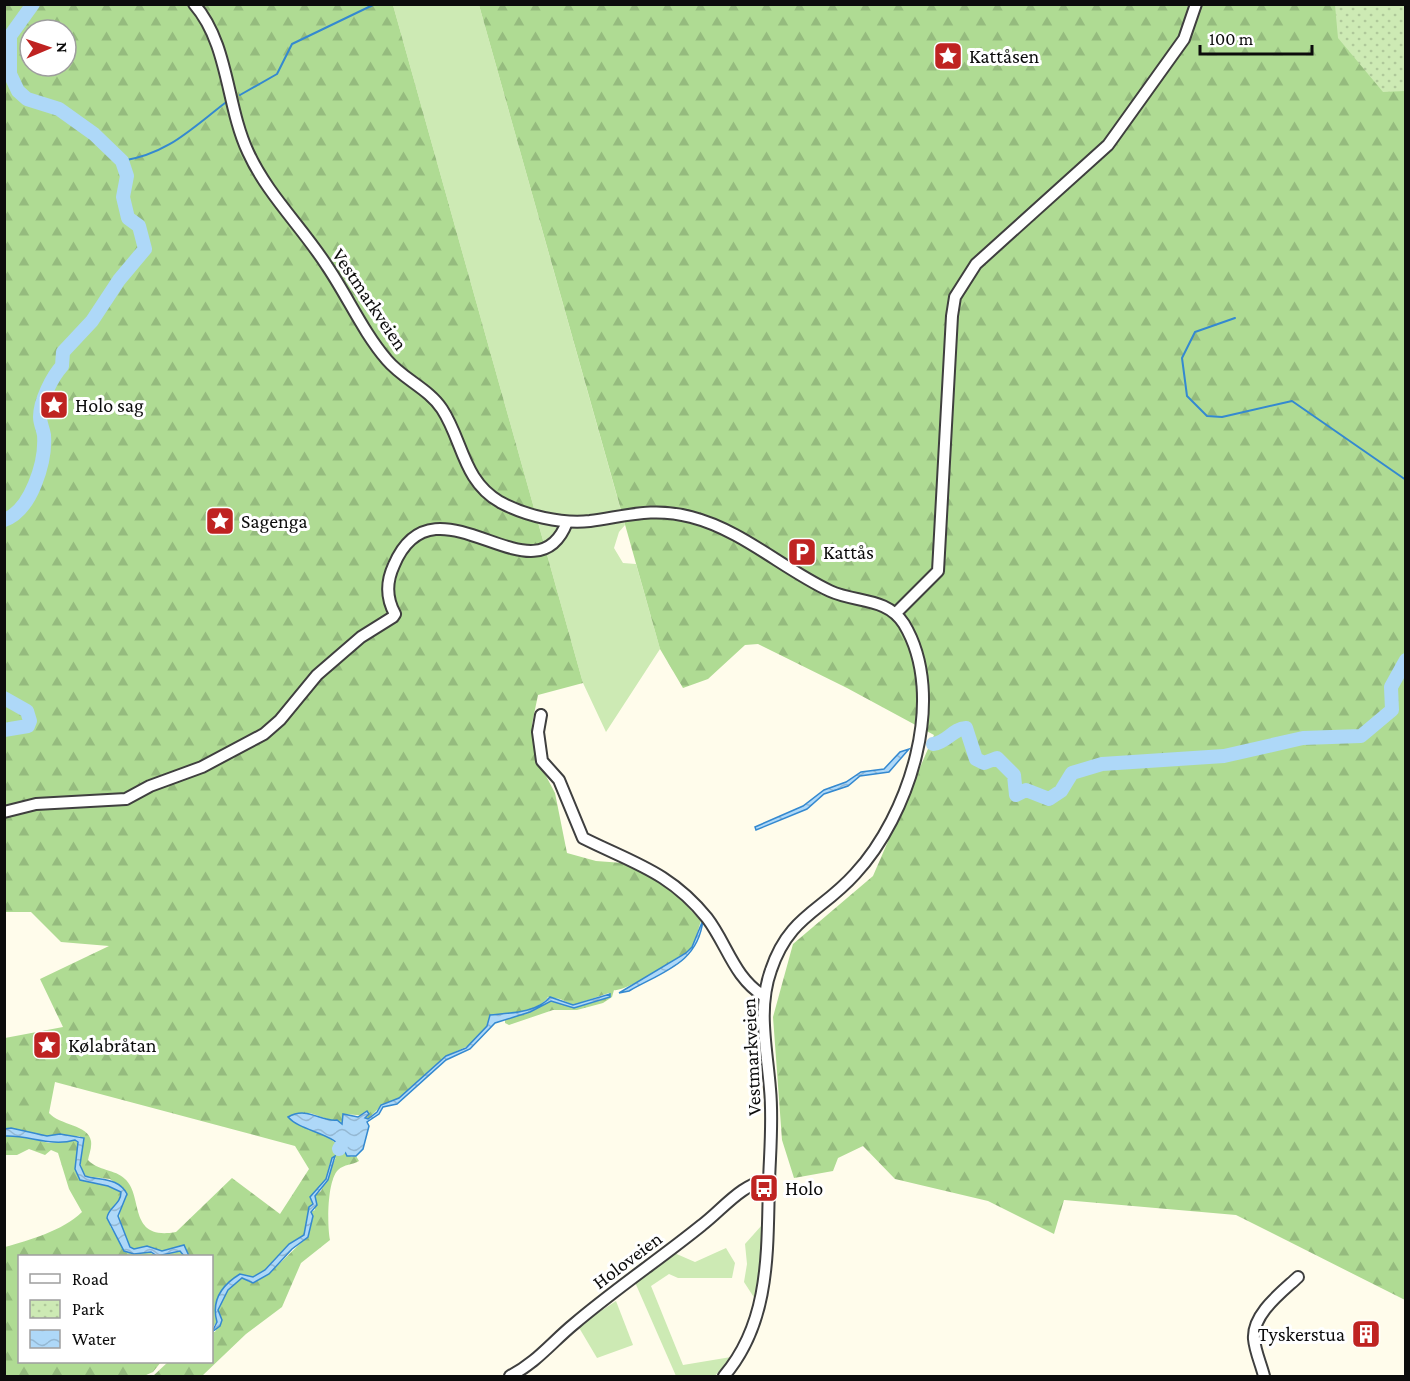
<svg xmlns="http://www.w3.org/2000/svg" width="1410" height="1381" font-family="'Crimson Pro',serif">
  <defs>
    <pattern id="forest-firs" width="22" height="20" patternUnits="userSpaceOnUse" patternTransform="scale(1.5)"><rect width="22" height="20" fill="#afdb93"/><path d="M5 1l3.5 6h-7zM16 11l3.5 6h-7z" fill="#95bb7e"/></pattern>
    <pattern id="park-dots" width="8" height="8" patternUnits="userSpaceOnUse" patternTransform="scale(1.5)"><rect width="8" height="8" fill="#cdeab4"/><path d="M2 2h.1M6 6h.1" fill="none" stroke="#afc89a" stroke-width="1.8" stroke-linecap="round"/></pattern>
    <pattern id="water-waves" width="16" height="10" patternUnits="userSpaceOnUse" patternTransform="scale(1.5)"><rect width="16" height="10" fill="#aed8f8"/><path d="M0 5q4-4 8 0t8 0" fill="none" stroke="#94b8d3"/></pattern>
  </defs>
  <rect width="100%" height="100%" fill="#fffceb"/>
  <g fill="#cdeab4">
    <path d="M 393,5 L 479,5 L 625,525 L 619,532 L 614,548 L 623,563 L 636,564 L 660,649 L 606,732 L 583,683 Z"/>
    <path d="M 762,1225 L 761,1262 L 755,1299 L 744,1282 L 747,1264 L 745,1244 Z"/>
    <path d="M 726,1248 L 735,1263 L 732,1278 L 678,1278 L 669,1274 L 651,1286 L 683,1365 L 731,1357 L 715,1376 L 676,1376 L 634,1280 L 672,1252 L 695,1262 Z"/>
    <path d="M 616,1301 L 633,1345 L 597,1358 L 578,1326 Z"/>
  </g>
  <g fill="url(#forest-firs)" fill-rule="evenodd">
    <path d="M 5,5 L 393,5 L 583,683 L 538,695 L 532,724 L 537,759 L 555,793 L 567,853 L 596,861 L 623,863 L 647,873 L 671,889 L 701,921 C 698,929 696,941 691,948 C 685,957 623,993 614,990 L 612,997 L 603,1003 L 577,1010 L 553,1010 L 509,1025 L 505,1023 L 505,1018 L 530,1012 L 551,1001 C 582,1010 580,1004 610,997 L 609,993 L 573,1005 L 560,999 L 548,997 C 540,1010 508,1017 493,1014 L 487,1026 L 470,1045 L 446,1056 L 409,1092 L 393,1102 L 383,1104 L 368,1119 L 365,1118 L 368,1116 L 345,1114 L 342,1124 L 310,1113 L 289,1116 C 295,1126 310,1127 321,1133 C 332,1140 342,1147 351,1157 L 356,1156 L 359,1161 C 353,1165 344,1164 338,1170 C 327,1181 327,1225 330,1240 L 301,1263 L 282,1307 L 246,1334 L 202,1376 L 153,1376 L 168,1362 L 212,1362 L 212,1332 L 215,1332 L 221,1318 C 211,1304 231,1286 242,1278 L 246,1278 L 249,1282 L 276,1267 L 309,1235 L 308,1227 L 313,1219 L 311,1212 L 315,1210 L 315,1196 L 321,1191 L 336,1157 L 330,1163 L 326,1179 L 311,1199 L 313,1204 L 309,1207 L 304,1235 L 289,1244 L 265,1270 L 253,1277 L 240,1274 C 222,1285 211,1301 217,1322 L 212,1328 L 212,1256 L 189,1256 L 184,1245 L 162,1251 L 147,1246 L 134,1249 C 113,1236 119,1209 125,1190 L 110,1179 L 85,1176 C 76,1163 85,1151 80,1136 L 47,1136 L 5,1129 L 5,1038 L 63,1027 L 40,979 L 109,946 L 61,942 L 31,912 L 5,912 ZM 30,30 L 66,30 L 66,66 L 30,66 ZM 55,1082 L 295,1146 L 309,1169 L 280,1214 L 232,1178 L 176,1232 C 127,1241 144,1196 125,1179 C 115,1169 98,1171 88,1160 C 89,1154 92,1148 91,1141 C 89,1125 59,1125 49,1113 Z"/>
    <path d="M 479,5 L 1405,5 L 1405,1300 L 1236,1215 L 1064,1200 L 1054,1234 L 988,1201 L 895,1179 L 863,1146 L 838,1158 L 833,1171 L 794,1178 L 782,1140 L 773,1017 L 793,944 L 873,876 L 934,735 L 847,688 L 758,644 L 745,645 L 708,679 L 683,688 L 660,649 Z"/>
    <path d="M 4,1136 L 25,1137 L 49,1143 L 75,1140 L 79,1144 L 75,1169 L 80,1180 L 108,1186 L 121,1192 L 119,1202 L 110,1210 L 110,1226 L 126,1252 L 134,1254 L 147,1251 L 157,1256 L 180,1251 L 184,1256 L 20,1256 L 20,1362 L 161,1362 L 153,1372 L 144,1376 L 5,1376 L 5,1247 C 30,1240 62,1231 82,1212 L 69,1189 L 58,1153 L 51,1150 L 45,1155 L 29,1149 L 17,1155 L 5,1155 Z"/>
  </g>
  <path fill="url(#park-dots)" d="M 1335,5 L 1405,5 L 1405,91 L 1383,92 L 1338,38 Z"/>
  <g fill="url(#water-waves)" stroke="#3489d0" stroke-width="1.5">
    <path d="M 909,749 L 889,772 L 860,776 L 848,786 L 824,794 L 807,809 L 756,830 L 755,827 L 803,806 L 824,790 L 846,782 L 861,772 L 884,769 L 900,752 Z"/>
    <path d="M 703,920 C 698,963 664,971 629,991 L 619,993 L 686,953 L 692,947 Z"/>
    <path d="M 610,994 L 610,997 L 574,1008 L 551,1001 L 530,1012 L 495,1023 L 470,1049 L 446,1060 L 397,1104 L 383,1107 L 379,1114 L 367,1122 L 369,1126 L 363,1149 L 356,1156 L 347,1156 C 338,1132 302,1133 288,1117 C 307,1106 321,1122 337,1120 L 342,1124 L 343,1114 L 358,1117 L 367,1111 L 369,1114 L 365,1118 L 368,1119 L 377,1112 L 381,1105 L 399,1098 L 446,1056 L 466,1048 L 487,1026 L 490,1015 C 509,1013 537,1013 550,997 L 573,1005 Z"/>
    <path d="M 11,1128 L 47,1136 L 60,1134 L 84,1138 L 80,1165 L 85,1176 C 101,1181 118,1177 127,1194 L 118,1216 L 130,1247 L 134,1249 L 147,1246 L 162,1251 L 184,1245 L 189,1256 L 184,1256 L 180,1251 L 157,1256 L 151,1252 L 134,1254 L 124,1251 L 107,1218 C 108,1207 121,1205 121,1192 L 108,1186 L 80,1180 L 75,1169 L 78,1142 L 75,1140 C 50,1147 30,1135 5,1136 L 5,1129 Z"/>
    <path d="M 335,1156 L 328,1180 L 315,1196 L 317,1205 L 311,1212 L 313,1216 L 308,1237 L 292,1249 L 269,1274 L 253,1283 L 242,1278 L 228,1290 L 218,1310 L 222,1320 L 220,1326 L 212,1332 L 217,1322 C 211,1301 222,1285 240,1274 L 253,1277 L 265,1270 L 289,1244 L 304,1235 L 309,1207 L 313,1204 L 310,1197 L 326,1179 L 332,1158 Z"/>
  </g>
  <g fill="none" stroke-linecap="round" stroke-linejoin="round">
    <g stroke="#3489d0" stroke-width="2">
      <path d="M 240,95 L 277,74 L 292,44 L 375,4"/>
      <path d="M 122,161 C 167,154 190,130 225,103"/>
      <path d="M 1235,318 L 1195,332 L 1182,358 L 1187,396 L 1207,416 L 1222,417 L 1292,401 L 1406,480"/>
    </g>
    <g stroke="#aed8f8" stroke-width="14">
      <path d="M 4,520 C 31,511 46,462 44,435 C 43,429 40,423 40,417 C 40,401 52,377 62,366 L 63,352 L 92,321 L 119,280 L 145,249 L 139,226 L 128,218 L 123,197 L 127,176 L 122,161 L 94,134 L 59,109 L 27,99 L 18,91 L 10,74 L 10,36 L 33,4"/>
      <path d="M 4,698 L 27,711 L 30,721 L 28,726 L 4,730"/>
      <path d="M 933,744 C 948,742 952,729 966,728 L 976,759 L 984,763 L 997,758 L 1014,775 L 1016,795 L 1026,790 L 1049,799 L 1061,791 L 1072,773 L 1102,764 L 1224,756 L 1303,738 L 1361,736 L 1392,710 L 1391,687 L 1406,660"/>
      <path d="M 339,1149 L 341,1146"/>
    </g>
    <g stroke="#3f3f3f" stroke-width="14">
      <g id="minor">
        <path d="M 194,4 C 229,44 226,105 248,152 C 267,194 302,227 327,266 C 348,297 363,332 387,360 C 403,379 429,389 442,409 C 463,441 463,481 500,502 C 526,516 561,524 590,521 C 627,516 653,507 691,517 C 742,530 783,569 830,591 C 856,603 887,597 904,624 C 948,697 909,816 855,874 C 821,912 789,916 771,970 C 757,1009 767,1049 770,1089 C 773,1120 770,1151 769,1182 C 767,1250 771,1321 724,1376"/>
        <path d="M 896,613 L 938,571 L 952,316 L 955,297 L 976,264 L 1108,145 L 1184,39 L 1196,4"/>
        <path d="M 541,715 L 538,732 L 542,761 L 559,780 L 583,838 C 633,863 670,872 707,918 C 727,944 734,978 764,996"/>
        <path d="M 4,812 L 36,804 L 126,799 L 150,786 L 202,767 L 264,734 L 280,720 L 317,675 L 361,637 L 393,617 L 395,614 C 386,598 386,582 394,565 C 435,468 535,607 567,522"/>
        <path d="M 510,1376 C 536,1363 552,1342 574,1324 C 615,1289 660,1259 702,1225 C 723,1209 742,1183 769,1180"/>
        <path d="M 1264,1376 C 1261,1364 1255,1351 1254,1339 C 1252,1314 1282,1292 1298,1277"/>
      </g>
    </g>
    <use href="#minor" stroke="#fff" stroke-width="10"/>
  </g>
  <defs>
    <g id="sight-square" transform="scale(1.5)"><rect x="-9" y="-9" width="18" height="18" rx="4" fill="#bf2321" stroke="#fff"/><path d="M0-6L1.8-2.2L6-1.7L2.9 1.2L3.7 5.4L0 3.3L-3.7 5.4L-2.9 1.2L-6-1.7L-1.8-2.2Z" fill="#fff"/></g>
    <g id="parking-square" transform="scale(1.5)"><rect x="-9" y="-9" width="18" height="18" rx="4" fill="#bf2321" stroke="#fff"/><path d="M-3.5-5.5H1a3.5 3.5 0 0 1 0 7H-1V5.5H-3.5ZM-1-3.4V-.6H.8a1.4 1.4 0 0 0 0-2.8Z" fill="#fff"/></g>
    <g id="bus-square" transform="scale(1.5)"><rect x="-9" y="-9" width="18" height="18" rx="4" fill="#bf2321" stroke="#fff"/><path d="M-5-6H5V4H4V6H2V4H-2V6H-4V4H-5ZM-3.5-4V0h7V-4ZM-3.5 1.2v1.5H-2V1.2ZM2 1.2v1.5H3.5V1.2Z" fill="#fff"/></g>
    <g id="building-square" transform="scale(1.5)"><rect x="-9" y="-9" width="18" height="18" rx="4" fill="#bf2321" stroke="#fff"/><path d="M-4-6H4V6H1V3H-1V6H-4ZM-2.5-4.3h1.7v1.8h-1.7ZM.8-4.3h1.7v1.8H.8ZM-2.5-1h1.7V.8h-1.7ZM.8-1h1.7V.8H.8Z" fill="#fff"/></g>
  </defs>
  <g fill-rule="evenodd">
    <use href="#sight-square" x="948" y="56"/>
    <use href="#sight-square" x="54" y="405"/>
    <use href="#sight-square" x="220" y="521"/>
    <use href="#parking-square" x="802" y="552"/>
    <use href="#sight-square" x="47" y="1045"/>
    <use href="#bus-square" x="764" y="1188"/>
    <use href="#building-square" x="1366" y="1334"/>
  </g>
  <g text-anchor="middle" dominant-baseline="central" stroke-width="6" stroke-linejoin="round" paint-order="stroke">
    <g font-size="20" fill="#0c0c0c" stroke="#fff" text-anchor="start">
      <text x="969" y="56">Kattåsen</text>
      <text x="75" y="405">Holo sag</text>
      <text x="241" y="521">Sagenga</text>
      <text x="823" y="552">Kattås</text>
      <text x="68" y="1045">Kølabråtan</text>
      <text x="785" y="1188">Holo</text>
      <text x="1345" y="1334" text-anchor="end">Tyskerstua</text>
    </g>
    <g font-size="20" fill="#0c0c0c" stroke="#fff">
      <text transform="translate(370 299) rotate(56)">Vestmarkveien</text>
      <text transform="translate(751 1057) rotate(-93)">Vestmarkveien</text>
      <text transform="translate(627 1260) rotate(-37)">Holoveien</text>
    </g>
  </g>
  <rect width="1410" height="1381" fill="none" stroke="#0c0c0c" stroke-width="12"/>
  <rect x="18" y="1255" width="195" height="108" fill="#ffffff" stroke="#9e9e9e" stroke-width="1.5"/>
  <rect x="30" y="1274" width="30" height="9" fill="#ffffff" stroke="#9e9e9e" stroke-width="1.5"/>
  <text x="72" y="1285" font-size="18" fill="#0c0c0c">Road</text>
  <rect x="30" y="1300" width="30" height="18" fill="url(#park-dots)" stroke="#9e9e9e" stroke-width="1.5"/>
  <text x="72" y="1315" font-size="18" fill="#0c0c0c">Park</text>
  <rect x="30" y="1330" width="30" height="18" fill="url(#water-waves)" stroke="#9e9e9e" stroke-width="1.5"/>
  <text x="72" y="1345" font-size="18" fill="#0c0c0c">Water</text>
  <g transform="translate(48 48) rotate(88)"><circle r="28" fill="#ffffff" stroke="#9e9e9e" stroke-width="1.5"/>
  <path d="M0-4.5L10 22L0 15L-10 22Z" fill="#bf2321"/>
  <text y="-9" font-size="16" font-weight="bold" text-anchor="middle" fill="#0c0c0c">N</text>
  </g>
  <path d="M1200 45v9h112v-9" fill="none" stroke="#0c0c0c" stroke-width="3"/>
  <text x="1209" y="45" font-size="18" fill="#0c0c0c" stroke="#ffffff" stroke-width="4.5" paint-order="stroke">100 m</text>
</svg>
